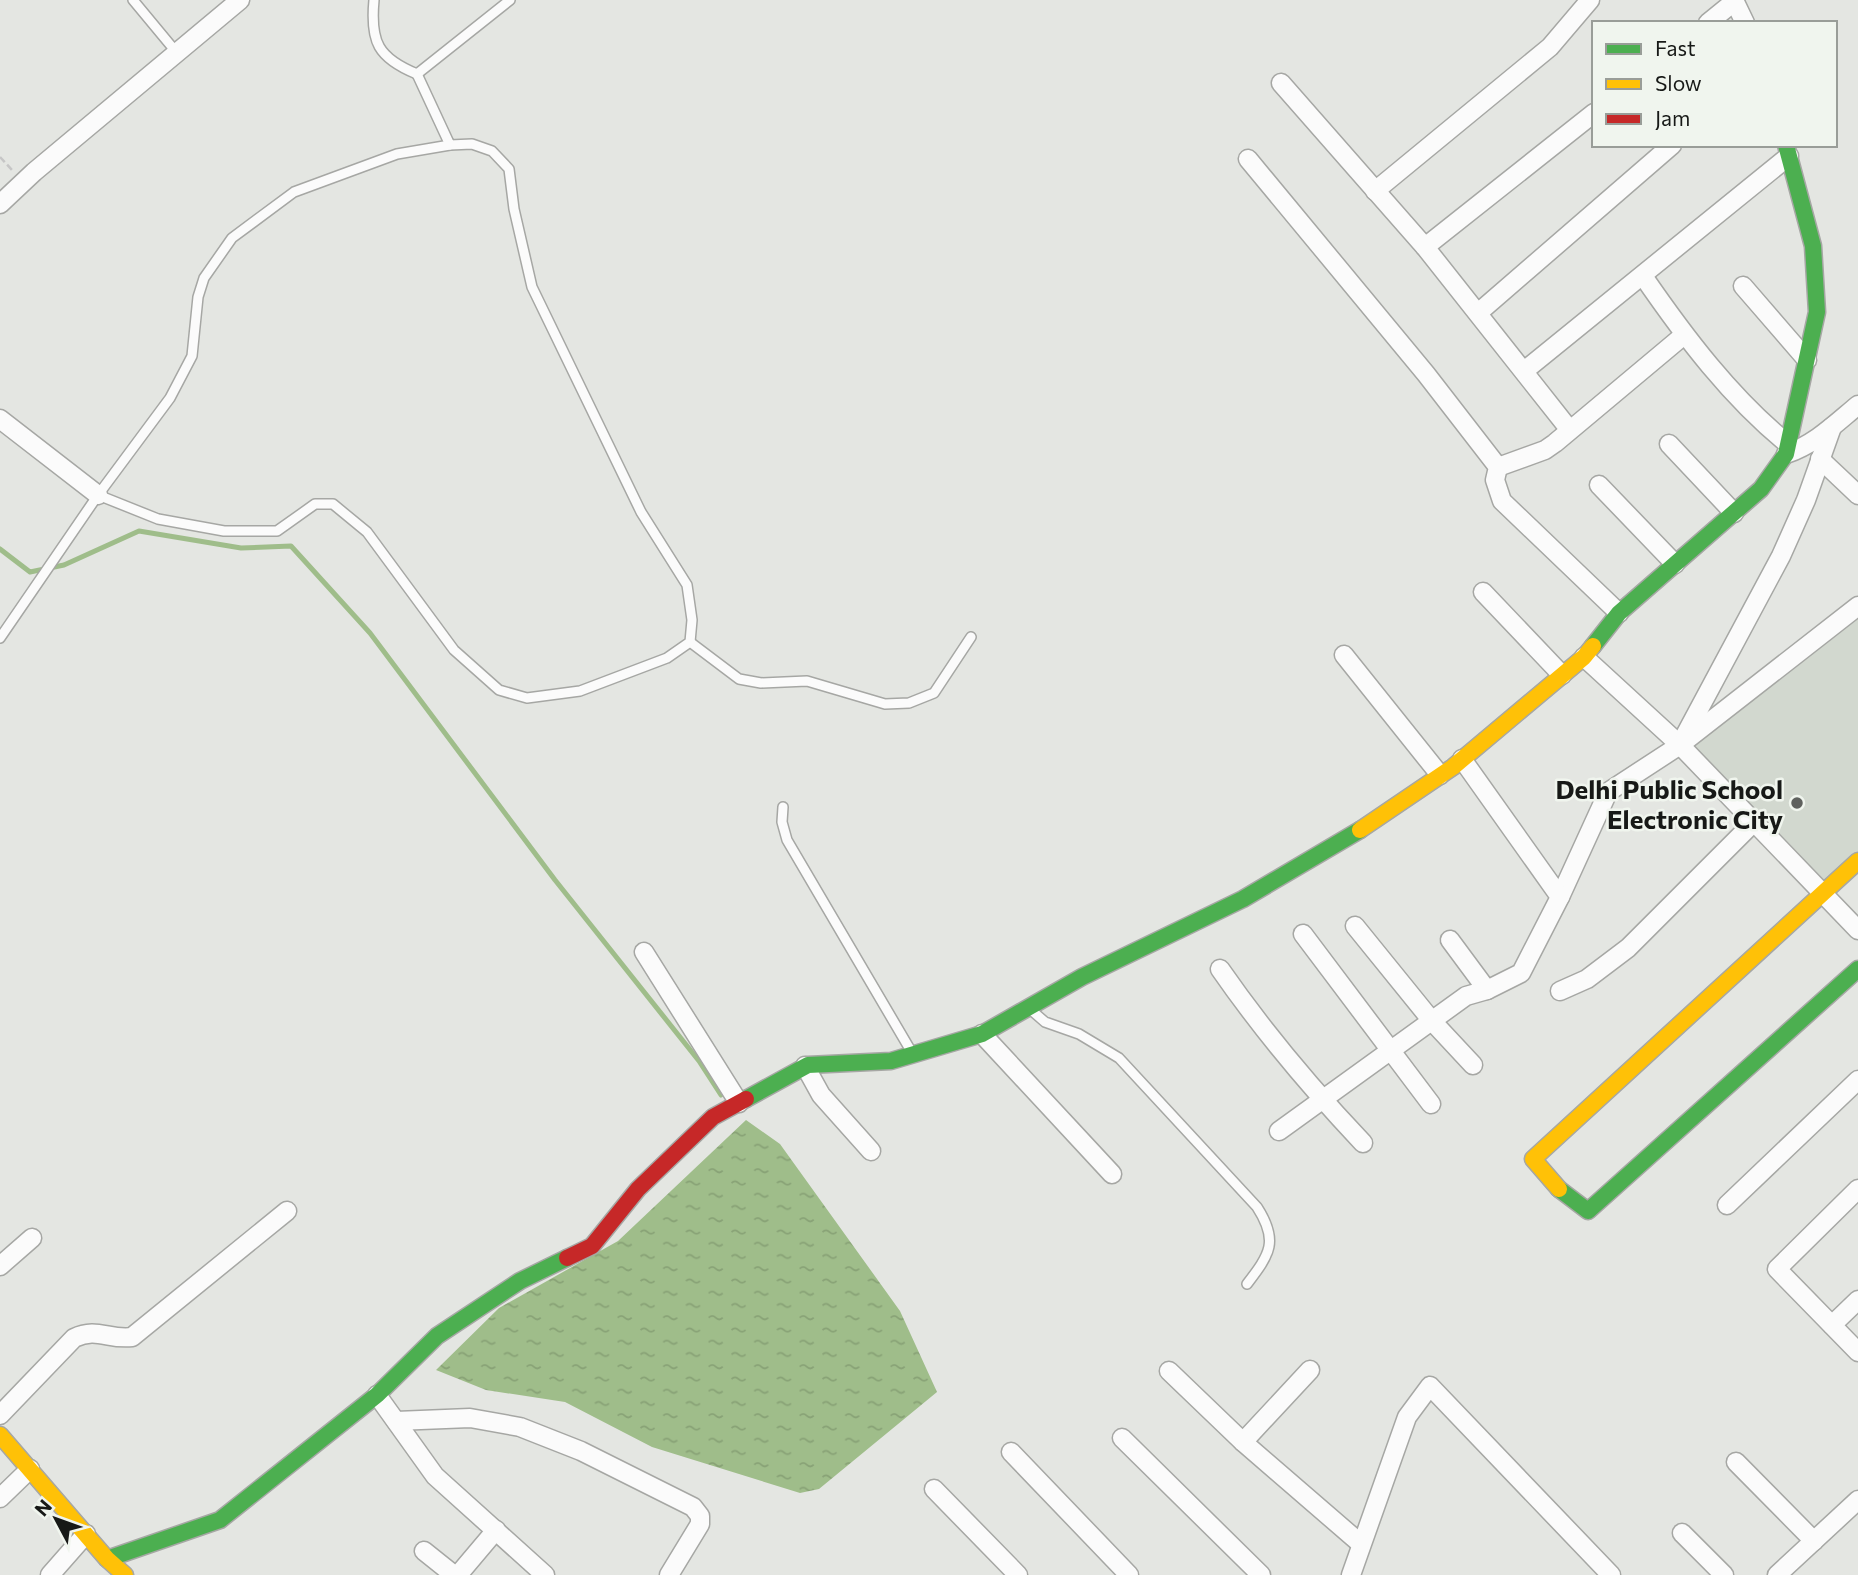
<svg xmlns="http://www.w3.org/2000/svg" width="1858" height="1575" font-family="Commissioner,sans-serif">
  <defs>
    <pattern id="water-ripples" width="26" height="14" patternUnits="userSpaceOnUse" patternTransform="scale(1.75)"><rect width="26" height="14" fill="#9fbd8a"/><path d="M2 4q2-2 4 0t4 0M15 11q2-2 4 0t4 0" fill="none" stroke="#88a276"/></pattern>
  </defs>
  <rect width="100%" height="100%" fill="#e4e6e2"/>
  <path fill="#d2d8cf" d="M 1858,597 L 1858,861 L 1824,894 L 1680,745 Z"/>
  <path fill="url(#water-ripples)" d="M 746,1120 L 780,1144 L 900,1311 L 937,1392 L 819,1489 L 800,1493 L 652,1447 L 565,1402 L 486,1390 L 436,1370 L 499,1308 L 618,1241 Z"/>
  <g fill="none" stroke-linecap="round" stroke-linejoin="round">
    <path stroke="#9fbd8a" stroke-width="5" d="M 0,549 L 30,572 L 64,565 L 139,531 L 241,548 L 291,546 L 370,633 L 555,880 L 699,1061 L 721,1095"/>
    <g stroke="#a6a7a4" stroke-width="12">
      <g id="lane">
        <path d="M 133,0 L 177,53"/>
        <path d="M 374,0 C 370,42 378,58 417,74 L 510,0"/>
        <path d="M 98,495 L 158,519 L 224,531 L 277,531 L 315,504 L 333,504 L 367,532 L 454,650 L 499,690 L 527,698 L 580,691 L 667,658 L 690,642 L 692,620 L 687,585 L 641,512 L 532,287 L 514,209 L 509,169 L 492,151 L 472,144 L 450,145 L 417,74"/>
        <path d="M 0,638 L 98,495 L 170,398 L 192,356 L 198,297 L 204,278 L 232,238 L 294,192 L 397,154 L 450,145"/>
        <path d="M 690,642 L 739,679 L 761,683 L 807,681 L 885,704 L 909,703 L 934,693 L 971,637"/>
        <path d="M 783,807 L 782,822 L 787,840 L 911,1051"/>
        <path d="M 1030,1009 L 1045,1022 L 1079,1034 L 1119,1058 L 1257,1207 C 1279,1241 1270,1254 1247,1284"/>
      </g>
    </g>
    <g stroke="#a6a7a4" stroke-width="21">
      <g id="street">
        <path d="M 1734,0 L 1745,23"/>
        <path d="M 1708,23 L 1735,1"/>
        <path d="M 1281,83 L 1425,247 L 1569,429"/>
        <path d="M 1248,159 L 1426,374 L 1498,467 L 1495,480 L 1502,501 L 1619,613"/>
        <path d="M 1375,191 L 1550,47 L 1590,0"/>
        <path d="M 0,204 L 34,172 L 240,0"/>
        <path d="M 1425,247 L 1594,113"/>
        <path d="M 1643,276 C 1685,337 1731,398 1789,445"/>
        <path d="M 1743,286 L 1807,360"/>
        <path d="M 1478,313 L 1672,145"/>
        <path d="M 1524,371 L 1789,156"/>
        <path d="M 0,419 L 98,495"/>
        <path d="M 1669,444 L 1734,513"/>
        <path d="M 1786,454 C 1814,445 1835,424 1858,405"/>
        <path d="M 1820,459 L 1858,495"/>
        <path d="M 1498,467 L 1545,450 L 1555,443 L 1684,335"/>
        <path d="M 1599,485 L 1675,564"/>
        <path d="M 1483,592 L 1562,675"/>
        <path d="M 1344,655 L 1440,775"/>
        <path d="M 1584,657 L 1680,745 L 1858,930"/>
        <path d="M 1683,739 L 1781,556 L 1806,500 L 1832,427"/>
        <path d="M 1560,897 L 1608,792 L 1680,745 L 1858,606"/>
        <path d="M 1355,926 L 1432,1021 L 1473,1065"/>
        <path d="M 1303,934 L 1431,1104"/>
        <path d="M 1450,940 L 1487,990"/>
        <path d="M 644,952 L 739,1103"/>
        <path d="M 1220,969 C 1263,1031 1311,1088 1363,1143"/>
        <path d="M 1560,991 L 1587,979 L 1628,948 L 1754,822"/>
        <path d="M 982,1034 L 1112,1174"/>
        <path d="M 805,1066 L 821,1095 L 871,1151"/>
        <path d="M 1279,1131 L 1466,996 L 1487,990 L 1521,973 L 1560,897 L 1462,759"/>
        <path d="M 1858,1189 L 1777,1269 L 1858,1352"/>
        <path d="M 1727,1205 L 1858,1080"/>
        <path d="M 0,1266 L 32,1238"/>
        <path d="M 1832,1325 L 1858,1300"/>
        <path d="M 1169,1371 L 1243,1442 L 1361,1544"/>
        <path d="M 377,1395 L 435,1476 L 545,1575"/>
        <path d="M 0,1415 L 74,1338 C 97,1327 108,1340 132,1337 L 287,1211"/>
        <path d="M 396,1421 L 470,1418 L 520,1427 L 581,1451 L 693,1507 L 700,1516 L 700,1524 L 669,1575"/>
        <path d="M 1122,1438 L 1261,1575"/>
        <path d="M 1243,1442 L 1310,1370"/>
        <path d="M 1011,1452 L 1129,1575"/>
        <path d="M 1736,1462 L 1814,1541"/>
        <path d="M 934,1489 L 1018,1575"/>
        <path d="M 0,1498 L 30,1469"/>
        <path d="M 1682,1533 L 1724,1575"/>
        <path d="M 424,1551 L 454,1575"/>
        <path d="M 50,1575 L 86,1534"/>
        <path d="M 458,1575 L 496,1530"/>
        <path d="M 1351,1575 L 1407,1417 L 1430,1386 L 1611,1575"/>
        <path d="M 1777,1575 L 1858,1500"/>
      </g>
    </g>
    <g stroke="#a6a7a4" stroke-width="19">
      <g id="fast">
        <path d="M 1593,646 L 1619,613 L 1761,489 L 1786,454 L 1817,312 L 1813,246 L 1786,145"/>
        <path d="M 746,1099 L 808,1065 L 891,1061 L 982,1034 L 1082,977 L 1243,899 L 1360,830"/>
        <path d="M 1559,1189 L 1588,1211 L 1858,969"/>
        <path d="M 107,1559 L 220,1520 L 377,1395 L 437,1336 L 520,1281 L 567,1258"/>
      </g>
    </g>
    <g stroke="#a6a7a4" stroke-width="19">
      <g id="slow">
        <path d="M 1360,830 L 1453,767 L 1584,657 L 1593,646"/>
        <path d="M 1559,1189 L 1533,1159 L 1858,861"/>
        <path d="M 0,1435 L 107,1559 L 125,1575"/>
      </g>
    </g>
    <g stroke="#a6a7a4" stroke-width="19">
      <path id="jam" d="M 567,1258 L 592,1246 L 638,1189 L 713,1117 L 746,1099"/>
    </g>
    <path stroke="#c6c6c6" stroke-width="2.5" stroke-dasharray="7 3.5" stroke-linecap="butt" d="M 0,157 L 12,170"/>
    <use href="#lane" stroke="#fbfbfb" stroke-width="9"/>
    <use href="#street" stroke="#fbfbfb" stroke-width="18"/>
    <use href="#fast" stroke="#4caf50" stroke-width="16"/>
    <use href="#slow" stroke="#ffc107" stroke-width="16"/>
    <use href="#jam" stroke="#c62828" stroke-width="16"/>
  </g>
  <circle fill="#5f615e" stroke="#f0f5ee" stroke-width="2.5" cx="1797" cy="803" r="7"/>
  <g text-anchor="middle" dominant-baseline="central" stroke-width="5" stroke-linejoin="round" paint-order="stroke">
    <g font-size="26" font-weight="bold" fill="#171917" stroke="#f0f5ee" text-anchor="end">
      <text x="1783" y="788">Delhi Public School<tspan x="1783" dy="30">Electronic City</tspan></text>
    </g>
  </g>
  <rect x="1592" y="21" width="245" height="126" fill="#f0f5ee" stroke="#999d98" stroke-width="2"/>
  <rect x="1606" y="44" width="35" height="10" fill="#4caf50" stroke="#999d98" stroke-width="2"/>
  <text x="1655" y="56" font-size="21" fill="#171917">Fast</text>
  <rect x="1606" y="79" width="35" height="10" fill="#ffc107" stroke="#999d98" stroke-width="2"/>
  <text x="1655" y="91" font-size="21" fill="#171917">Slow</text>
  <rect x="1606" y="114" width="35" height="10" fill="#c62828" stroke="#999d98" stroke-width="2"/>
  <text x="1655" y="126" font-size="21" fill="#171917">Jam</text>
  <g transform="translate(56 1519) rotate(311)" stroke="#f0f5ee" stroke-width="5" paint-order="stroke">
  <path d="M0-5L12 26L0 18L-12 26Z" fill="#171917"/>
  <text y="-10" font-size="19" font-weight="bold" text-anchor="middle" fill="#171917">N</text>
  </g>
</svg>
